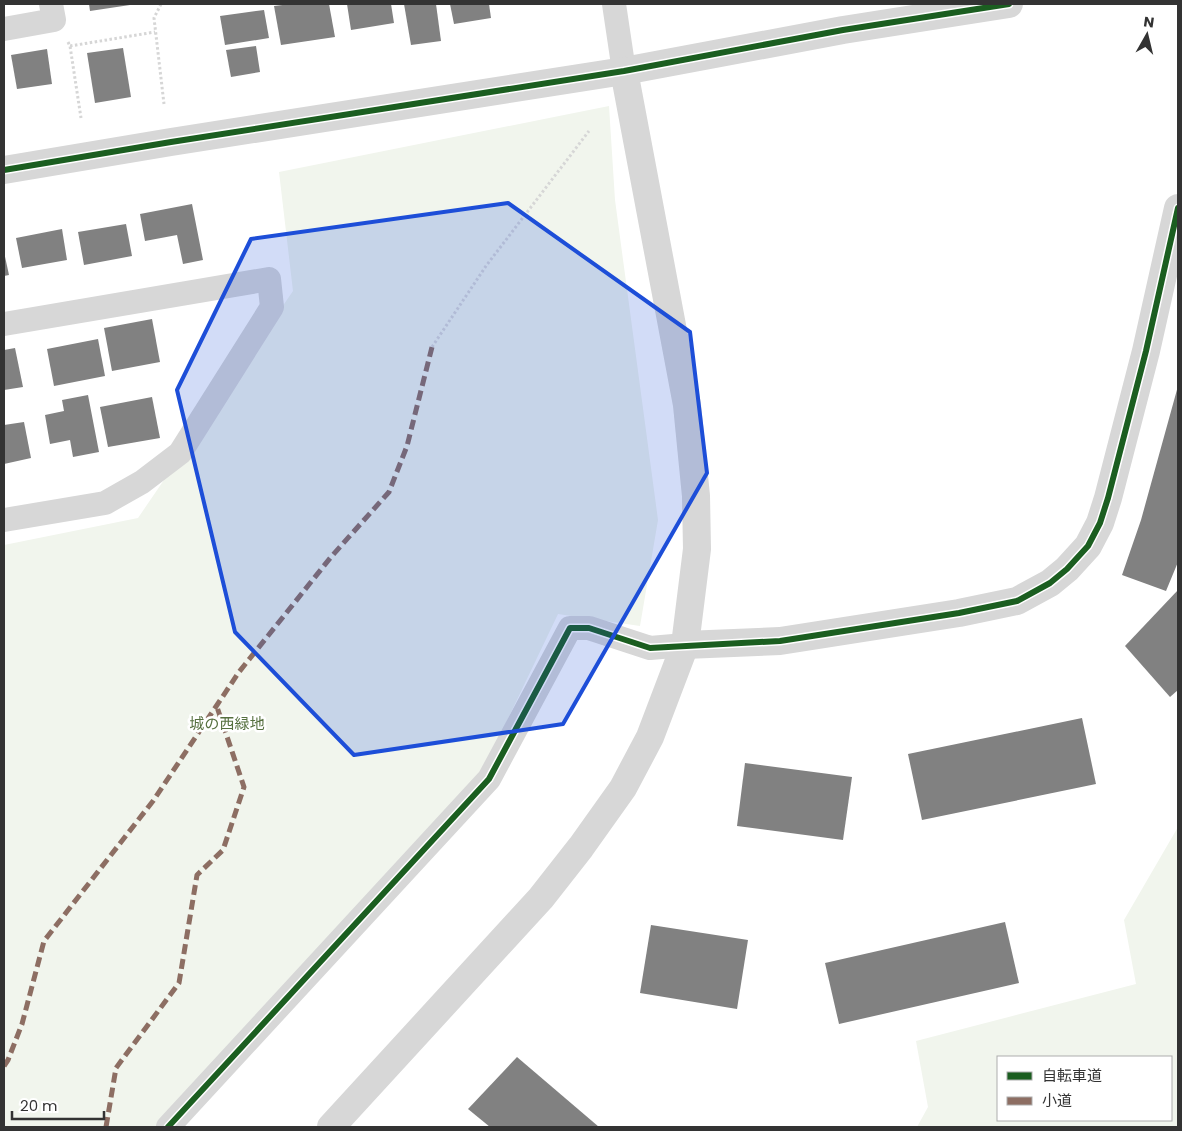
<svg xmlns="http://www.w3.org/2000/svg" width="1182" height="1131" font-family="Poppins,'Noto Sans JP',sans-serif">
  <rect width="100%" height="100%" fill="#fff"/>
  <g fill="#f1f5ed" fill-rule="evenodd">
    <path d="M 609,106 L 615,200 L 658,520 L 640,626 L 558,614 L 481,775 L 158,1127 L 4,1127 L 4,545 L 138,518 L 293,291 L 279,172 Z"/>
    <path d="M 1178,827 L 1178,1127 L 917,1127 L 928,1107 L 916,1041 L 1136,984 L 1124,920 ZM 998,1057 L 1171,1057 L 1171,1120 L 998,1120 Z"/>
  </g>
  <g fill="#818181">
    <path d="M 89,4 L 130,4 L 130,5 L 90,11 Z"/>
    <path d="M 291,4 L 329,4 L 335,37 L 281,45 L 274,6 Z"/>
    <path d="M 347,4 L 391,4 L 394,23 L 351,30 Z"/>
    <path d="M 404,4 L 436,4 L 441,41 L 411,45 Z"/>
    <path d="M 450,4 L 489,4 L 491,18 L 454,24 Z"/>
    <path d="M 264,10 L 269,38 L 225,45 L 220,16 Z"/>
    <path d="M 256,46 L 260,72 L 231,77 L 226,50 Z"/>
    <path d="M 123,48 L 131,97 L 95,103 L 87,53 Z"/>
    <path d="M 47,49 L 52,84 L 17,89 L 11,55 Z"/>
    <path d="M 192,204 L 203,260 L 183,264 L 177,235 L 145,241 L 140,214 Z"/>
    <path d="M 126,224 L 132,256 L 84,265 L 78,232 Z"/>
    <path d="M 62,229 L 67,260 L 22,268 L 16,238 Z"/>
    <path d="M 4,252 L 9,275 L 4,276 Z"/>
    <path d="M 152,319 L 160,362 L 112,371 L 104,328 Z"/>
    <path d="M 98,339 L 105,376 L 54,386 L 47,349 Z"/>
    <path d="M 15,348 L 23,387 L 4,390 L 4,350 Z"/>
    <path d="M 1178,386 L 1178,562 L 1166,591 L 1122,575 L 1141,520 Z"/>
    <path d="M 88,395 L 99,452 L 73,457 L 70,440 L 50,444 L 45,415 L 64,411 L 62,400 Z"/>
    <path d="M 152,397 L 160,438 L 108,447 L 100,407 Z"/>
    <path d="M 24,422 L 31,458 L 4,464 L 4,425 Z"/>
    <path d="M 1178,590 L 1178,690 L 1170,697 L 1125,646 Z"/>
    <path d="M 1082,718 L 1096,784 L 922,820 L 908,754 Z"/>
    <path d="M 745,763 L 852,777 L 843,840 L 737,826 Z"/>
    <path d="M 1005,922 L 1019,983 L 839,1024 L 825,963 Z"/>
    <path d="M 651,925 L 748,940 L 737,1009 L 640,993 Z"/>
    <path d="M 517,1057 L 599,1127 L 490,1127 L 468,1109 Z"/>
  </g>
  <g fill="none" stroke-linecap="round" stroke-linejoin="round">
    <g stroke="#d6d6d6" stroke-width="3" stroke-dasharray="2.5 2.5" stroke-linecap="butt">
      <path d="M 161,4 L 154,18 L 164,104"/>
      <path d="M 68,42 L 70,46 L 81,118"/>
      <path d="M 70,46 L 155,32"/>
      <path d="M 432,347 L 486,266 L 589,131"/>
    </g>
    <g stroke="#d7d7d7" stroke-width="24">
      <path d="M 614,4 L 624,71"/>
      <path d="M 4,29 L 54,20 L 51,4"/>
      <path d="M 4,324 L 269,279 L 272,307 L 180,453 L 142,482 L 105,503 L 4,520"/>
      <path d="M 168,1127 L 489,779 L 570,628 L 589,628 L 650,648 L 685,645"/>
    </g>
    <g stroke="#d7d7d7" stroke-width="28">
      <path d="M 4,170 L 171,142 L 624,71 L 843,30 L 1009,4"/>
      <path d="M 685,645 L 780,641 L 959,613 L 1017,601 L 1050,583 L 1067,569 L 1088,546 L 1100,523 L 1108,498 L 1146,351 L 1178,208"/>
      <path d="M 331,1127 L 541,898 L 581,847 L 623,788 L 650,737 L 685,645 L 697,549 L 696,496 L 687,405 L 624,71"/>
    </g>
    <g stroke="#8d6e63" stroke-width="5" stroke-dasharray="10 5" stroke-linecap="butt">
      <path d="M 4,1066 L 8,1060 L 22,1024 L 44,941 L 153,801 L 239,672 L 331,557 L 389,492 L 407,446 L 432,347"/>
      <path d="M 106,1127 L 116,1068 L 179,983 L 197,875 L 223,850 L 244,787 L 217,707"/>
    </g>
    <g stroke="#fff" stroke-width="9">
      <g id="cycleway">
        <path d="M 4,170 L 171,142 L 624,71 L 843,30 L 1009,4"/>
        <path d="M 168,1127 L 489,779 L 570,628 L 589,628 L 650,648 L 780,641 L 959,613 L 1017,601 L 1050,583 L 1067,569 L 1088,546 L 1100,523 L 1108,498 L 1146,351 L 1178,208"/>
      </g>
    </g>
    <use href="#cycleway" stroke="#1b5e20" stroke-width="6"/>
  </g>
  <path fill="#1d4ed8" fill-opacity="0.2" stroke="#1d4ed8" stroke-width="4" stroke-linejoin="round" d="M 508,203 L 690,332 L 707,473 L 563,724 L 354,755 L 235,632 L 177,390 L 251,239 Z"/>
  <g text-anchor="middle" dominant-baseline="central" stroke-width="5" stroke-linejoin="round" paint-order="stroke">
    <g font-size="15" fill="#56703f" stroke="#fff">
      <text x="227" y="723">城の西緑地</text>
    </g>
  </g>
  <rect width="1182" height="1131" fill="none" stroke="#333333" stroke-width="10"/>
  <rect x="997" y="1056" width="175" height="65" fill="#ffffff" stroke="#adadad"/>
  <rect x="1007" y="1072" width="25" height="8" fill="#1b5e20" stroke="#adadad"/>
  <text x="1042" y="1081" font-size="15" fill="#333333">自転車道</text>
  <rect x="1007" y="1097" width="25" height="8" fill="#8d6e63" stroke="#adadad"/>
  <text x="1042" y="1106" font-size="15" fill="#333333">小道</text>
  <g transform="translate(1147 35) rotate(8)" stroke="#ffffff" stroke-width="4" paint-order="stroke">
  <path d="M0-4L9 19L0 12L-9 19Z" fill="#333333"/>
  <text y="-8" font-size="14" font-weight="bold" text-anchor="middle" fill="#333333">N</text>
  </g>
  <path d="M12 1111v8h92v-8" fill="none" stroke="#333333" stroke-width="2.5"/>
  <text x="20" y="1111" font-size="15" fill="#333333" stroke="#ffffff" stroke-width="4" paint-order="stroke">20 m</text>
</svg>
